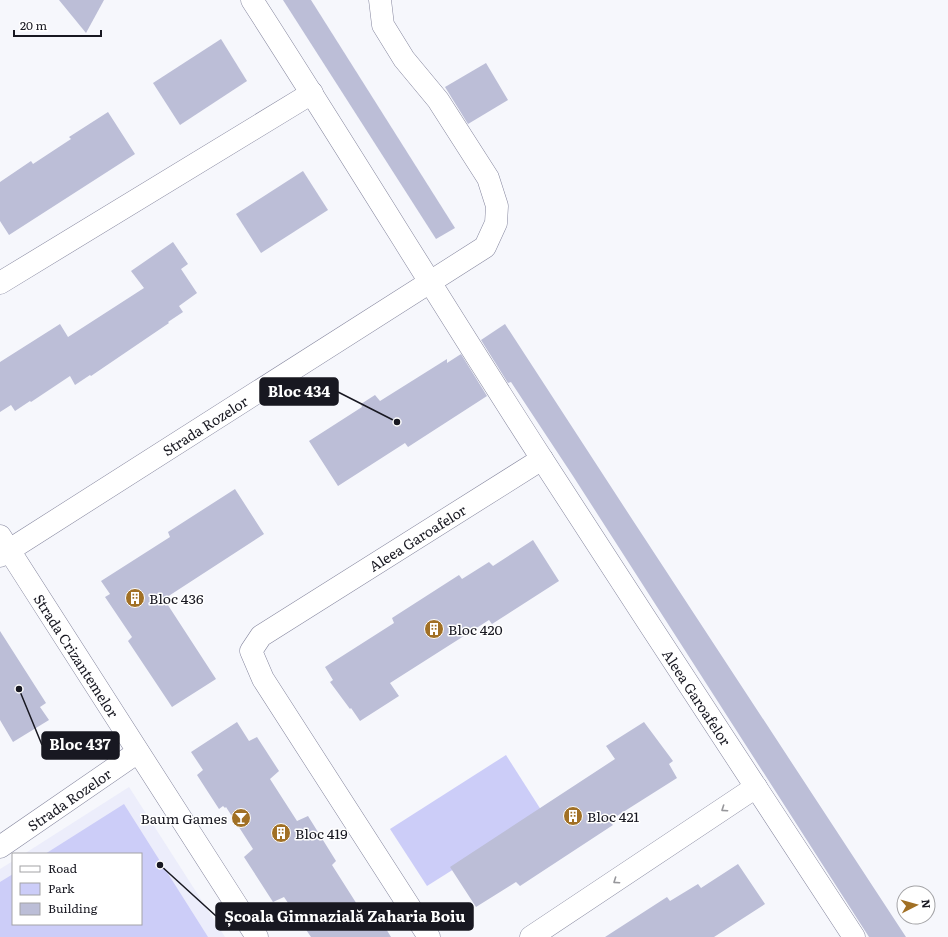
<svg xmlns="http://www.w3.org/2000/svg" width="948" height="937" font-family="Literata,serif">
  <rect width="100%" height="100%" fill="#f6f7fc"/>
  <path fill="#ecedfb" d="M 129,787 L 225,937 L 0,937 L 0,869 L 13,861 L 13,924 L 141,924 L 141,854 L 24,854 Z"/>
  <g fill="#cccdf8">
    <path d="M 506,755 L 543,813 L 427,886 L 390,829 Z"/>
    <path d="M 124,804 L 208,937 L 0,937 L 0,882 L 13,874 L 13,924 L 141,924 L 141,854 L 45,854 Z"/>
  </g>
  <g fill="#bcbed7">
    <path d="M 59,0 L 104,0 L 86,33 Z"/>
    <path d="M 283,0 L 311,0 L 455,228 L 436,239 Z"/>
    <path d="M 221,39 L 247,81 L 180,125 L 153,83 Z"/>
    <path d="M 486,63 L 508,100 L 468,124 L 445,87 Z"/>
    <path d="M 108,112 L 135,154 L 9,235 L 0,221 L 0,182 L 31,161 L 33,164 L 71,139 L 69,137 Z"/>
    <path d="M 303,171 L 328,210 L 261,253 L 236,214 Z"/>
    <path d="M 173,242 L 188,264 L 181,269 L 197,293 L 179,306 L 183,312 L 168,322 L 169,323 L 91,376 L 90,375 L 75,385 L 70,376 L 31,402 L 30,401 L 15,411 L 11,405 L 0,412 L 0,362 L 60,324 L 68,337 L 144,288 L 131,271 Z"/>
    <path d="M 505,324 L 630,516 L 906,937 L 869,937 L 573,476 L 511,382 L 508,383 L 481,340 Z"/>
    <path d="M 461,354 L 487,396 L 408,447 L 405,443 L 338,486 L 309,441 L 362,407 L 361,404 L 375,395 L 380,401 L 447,359 L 447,363 Z"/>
    <path d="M 235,489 L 264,534 L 164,599 L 216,679 L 172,707 L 128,641 L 132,637 L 105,597 L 110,594 L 101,581 L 170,537 L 168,532 Z"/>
    <path d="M 533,540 L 559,581 L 492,624 L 489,620 L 390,683 L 399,696 L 360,721 L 351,708 L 350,709 L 330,682 L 333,680 L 325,667 L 394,623 L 392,618 L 459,575 L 462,579 L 489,562 L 493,566 Z"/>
    <path d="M 0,631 L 46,703 L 40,707 L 49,720 L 13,742 L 0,720 Z"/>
    <path d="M 237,722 L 249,741 L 257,737 L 279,771 L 270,779 L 297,821 L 308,816 L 336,861 L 332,865 L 360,909 L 371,904 L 391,937 L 311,937 L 284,897 L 273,902 L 244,857 L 253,849 L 226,807 L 225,808 L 223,806 L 219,809 L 206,789 L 197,775 L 203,770 L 191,752 Z"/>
    <path d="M 644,722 L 673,761 L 669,764 L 677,778 L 609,821 L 613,825 L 520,886 L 516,882 L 476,907 L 450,867 L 615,759 L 606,746 Z"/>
    <path d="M 738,864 L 765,904 L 714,937 L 605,937 L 667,897 L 670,901 L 698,884 L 701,888 Z"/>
  </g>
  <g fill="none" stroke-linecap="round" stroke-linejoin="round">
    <g stroke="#85869e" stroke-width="23">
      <g id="minor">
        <path id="s1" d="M 252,0 C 350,152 444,307 542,459 C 645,619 750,777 854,937"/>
        <path d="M 0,283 L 312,93"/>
        <path id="s2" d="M 0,536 L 257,937"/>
        <path id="s3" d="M 0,556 L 485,247 L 496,223 L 497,206 L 488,178 L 438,100 L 404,59 L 383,25 L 380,0"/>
        <path id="s4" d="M 0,847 L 138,752"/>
        <path id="s5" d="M 429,937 L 263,679 L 251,651 L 261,636 L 542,459"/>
        <path d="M 531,937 L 756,787"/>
      </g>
    </g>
    <use href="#minor" stroke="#fff" stroke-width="22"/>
  </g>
  <defs><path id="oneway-chevron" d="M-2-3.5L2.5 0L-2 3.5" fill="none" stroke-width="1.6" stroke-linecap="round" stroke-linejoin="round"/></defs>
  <g stroke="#97979b">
    <use href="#oneway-chevron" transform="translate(724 809) rotate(146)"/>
    <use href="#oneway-chevron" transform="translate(616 881) rotate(146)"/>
  </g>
  <defs>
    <g id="building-disc" transform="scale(1)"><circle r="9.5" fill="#a17025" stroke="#fff"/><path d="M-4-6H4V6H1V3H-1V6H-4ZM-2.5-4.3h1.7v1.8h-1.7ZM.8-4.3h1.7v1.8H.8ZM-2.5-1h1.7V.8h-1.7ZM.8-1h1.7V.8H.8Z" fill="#fff"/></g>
    <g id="bar-disc" transform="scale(1)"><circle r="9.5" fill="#a17025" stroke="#fff"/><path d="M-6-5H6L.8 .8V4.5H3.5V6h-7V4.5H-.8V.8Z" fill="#fff"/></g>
  </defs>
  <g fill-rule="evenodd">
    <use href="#building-disc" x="135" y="598"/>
    <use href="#building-disc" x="434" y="629"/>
    <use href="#building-disc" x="573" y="816"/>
    <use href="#bar-disc" x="241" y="818"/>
    <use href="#building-disc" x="281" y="833"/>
  </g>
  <g text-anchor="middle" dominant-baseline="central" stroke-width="3" stroke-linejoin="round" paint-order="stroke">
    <g font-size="14" fill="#181821" stroke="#fff">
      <text stroke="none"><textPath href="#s3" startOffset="243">Strada Rozelor</textPath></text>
      <text stroke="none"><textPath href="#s5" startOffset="540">Aleea Garoafelor</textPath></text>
      <text stroke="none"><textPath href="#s2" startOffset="142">Strada Crizantemelor</textPath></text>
      <text stroke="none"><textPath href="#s1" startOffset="827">Aleea Garoafelor</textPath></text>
      <text stroke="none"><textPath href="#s4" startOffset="84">Strada Rozelor</textPath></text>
    </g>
    <g font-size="14" fill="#181821" stroke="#fff" text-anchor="start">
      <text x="149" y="598">Bloc 436</text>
      <text x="448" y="629">Bloc 420</text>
      <text x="587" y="816">Bloc 421</text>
      <text x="227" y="818" text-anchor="end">Baum Games</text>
      <text x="295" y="833">Bloc 419</text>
    </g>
  </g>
  <path fill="none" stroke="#181821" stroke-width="1.5" d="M397 422L338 392M19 689L42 745M160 865L216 916"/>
  <g fill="#181821" stroke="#fff" stroke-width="1.5">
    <circle cx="397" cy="422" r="4"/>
    <circle cx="19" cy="689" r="4"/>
    <circle cx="160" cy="865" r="4"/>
  </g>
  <g fill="#181821" stroke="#181821" stroke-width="1.5">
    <rect x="260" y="378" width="78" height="27" rx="4"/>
    <rect x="42" y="732" width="77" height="27" rx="4"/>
    <rect x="216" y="903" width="257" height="27" rx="4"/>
  </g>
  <g font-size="15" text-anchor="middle" font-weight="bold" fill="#fff">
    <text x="299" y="397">Bloc 434</text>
    <text x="80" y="750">Bloc 437</text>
    <text x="345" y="922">Școala Gimnazială Zaharia Boiu</text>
  </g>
  <rect x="12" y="853" width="130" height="72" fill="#ffffff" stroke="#a3a3a6"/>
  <rect x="20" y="866" width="20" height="6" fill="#ffffff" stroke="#a3a3a6"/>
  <text x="48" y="873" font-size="12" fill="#181821">Road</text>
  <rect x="20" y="883" width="20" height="12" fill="#cccdf8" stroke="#a3a3a6"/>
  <text x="48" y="893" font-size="12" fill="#181821">Park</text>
  <rect x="20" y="903" width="20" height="12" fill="#bcbed7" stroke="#a3a3a6"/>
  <text x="48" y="913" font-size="12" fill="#181821">Building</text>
  <g transform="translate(916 905) rotate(84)"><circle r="19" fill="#ffffff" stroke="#a3a3a6"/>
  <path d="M0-3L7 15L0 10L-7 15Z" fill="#a17025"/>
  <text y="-6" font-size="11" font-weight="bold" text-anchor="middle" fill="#181821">N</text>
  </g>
  <path d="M14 30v6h87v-6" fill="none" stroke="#181821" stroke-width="2"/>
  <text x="20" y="30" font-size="12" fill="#181821" stroke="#ffffff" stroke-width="3" paint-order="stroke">20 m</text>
</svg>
